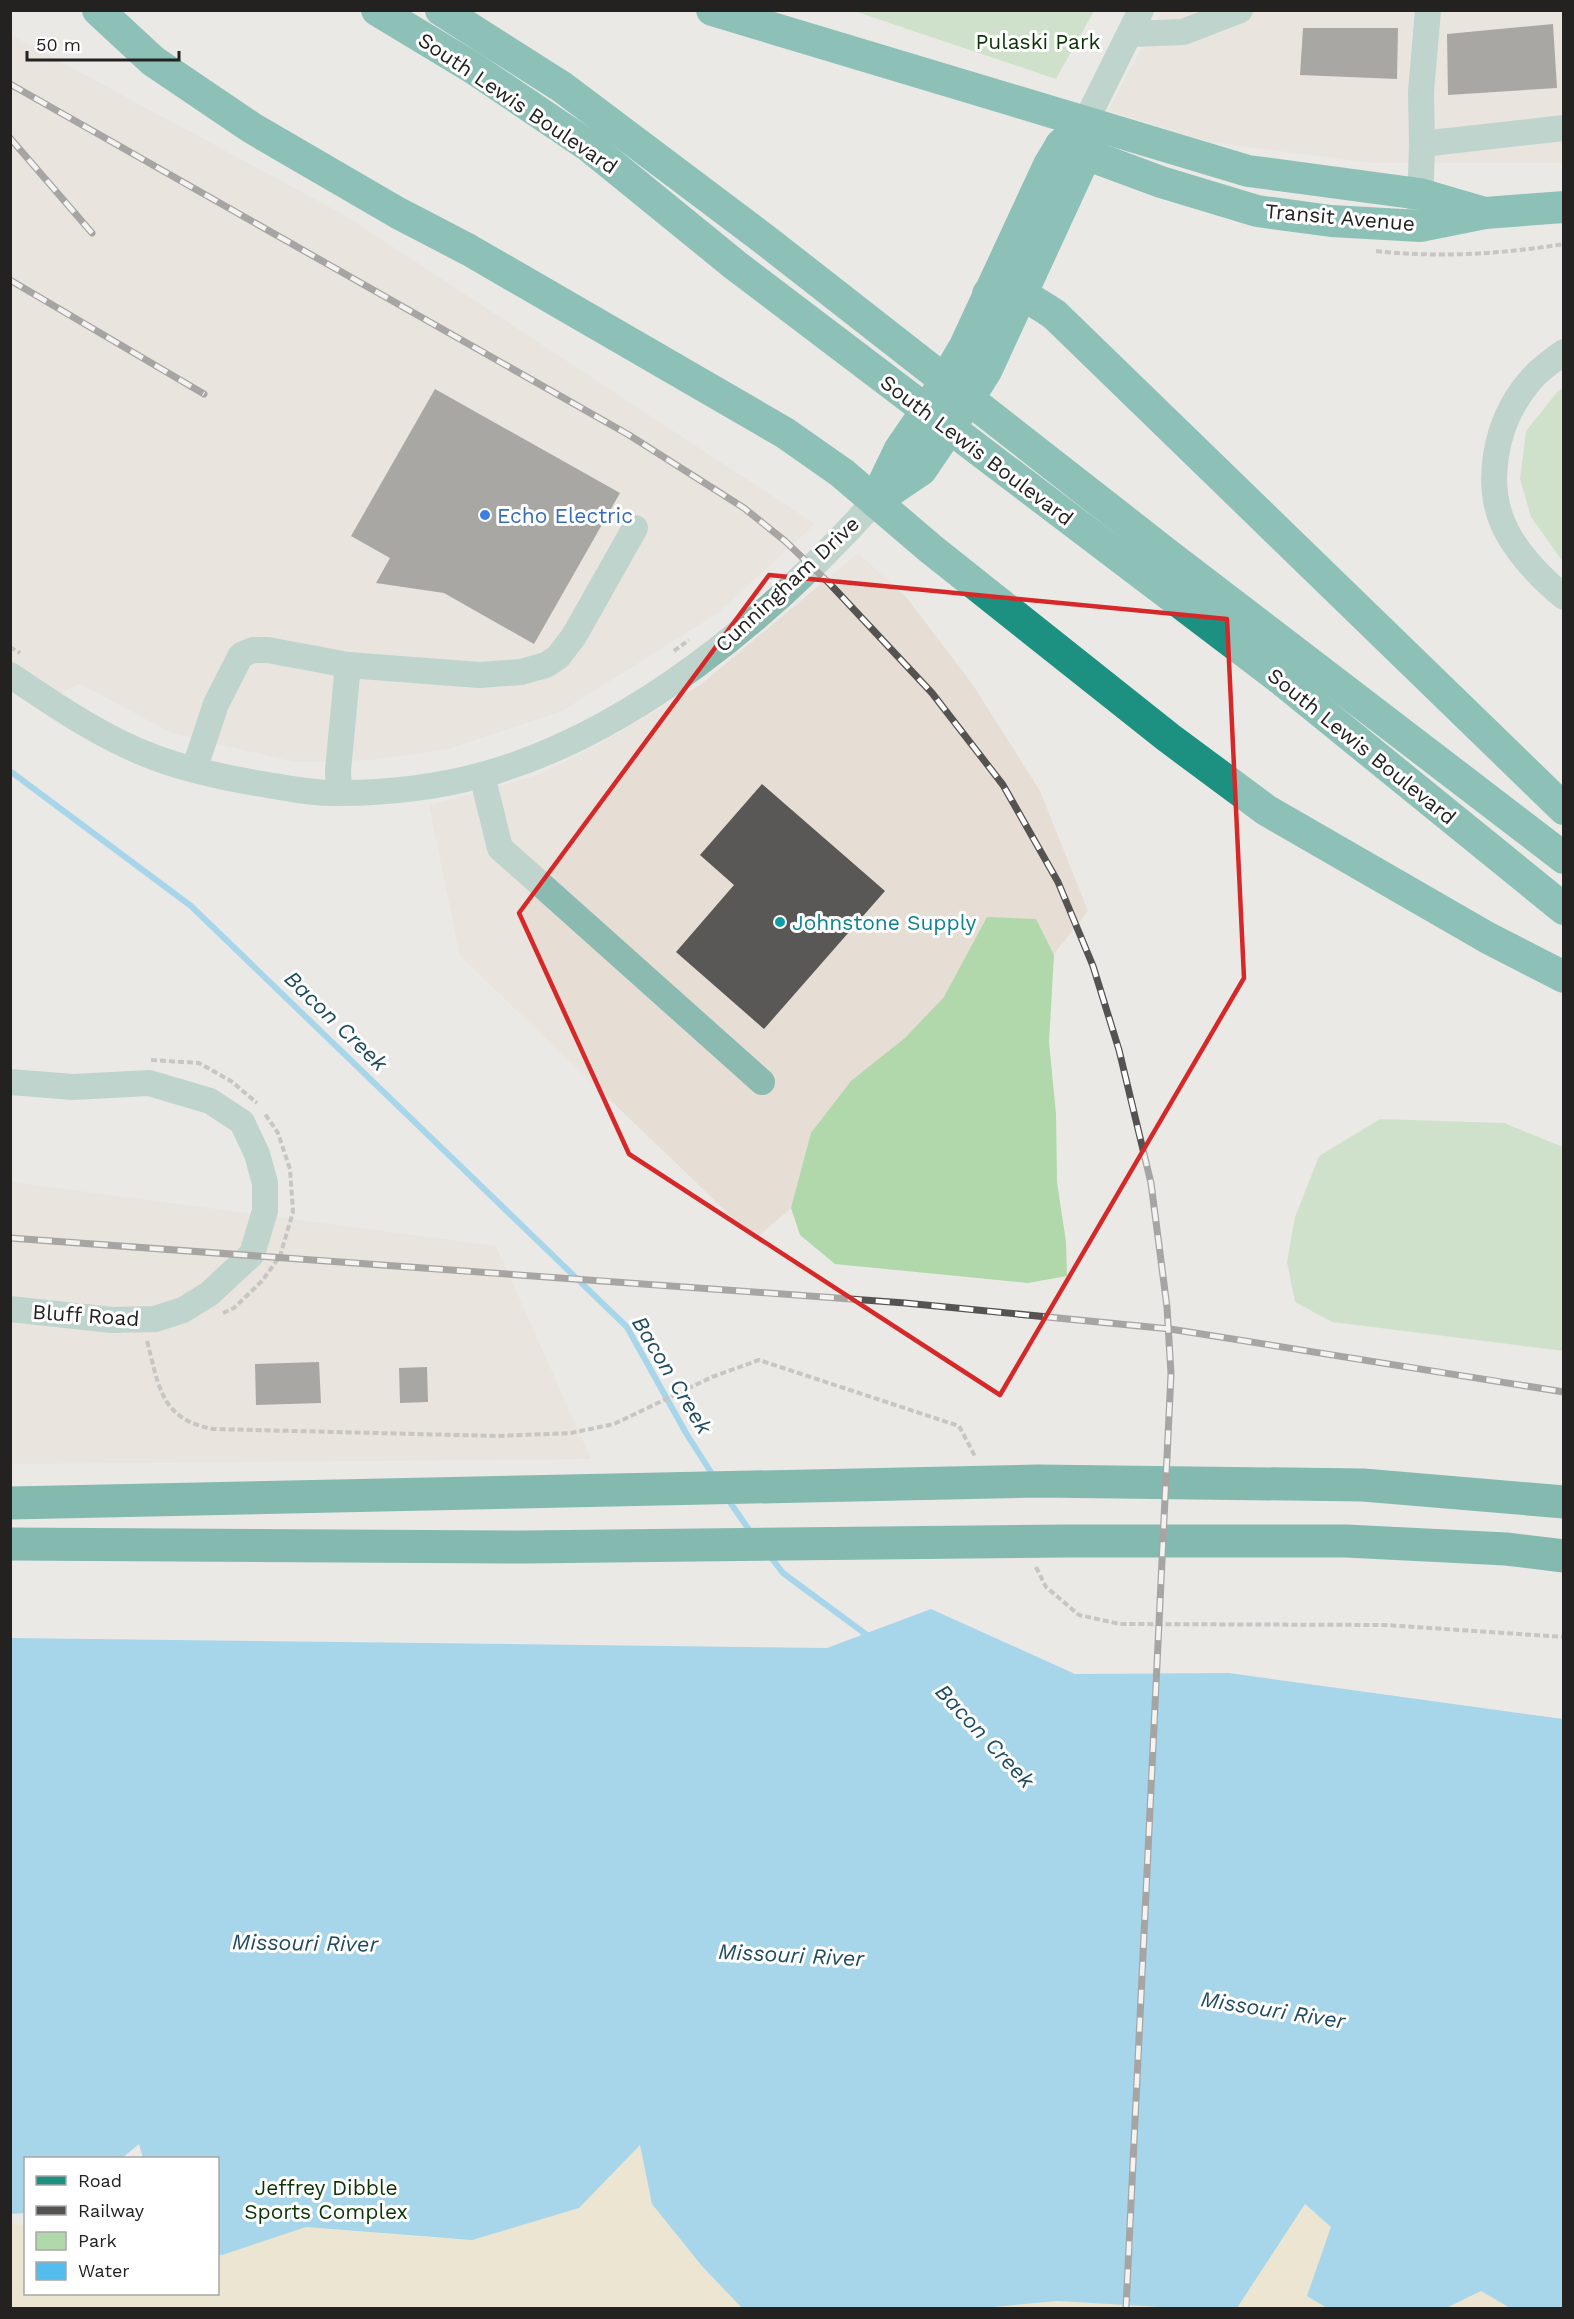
<svg xmlns="http://www.w3.org/2000/svg" width="1574" height="2319" font-family="'Work Sans',sans-serif">
  <rect width="100%" height="100%" fill="#ebe9e6"/>
  <g fill="#e6ddd5">
    <path d="M 1162,11 L 1563,11 L 1563,163 L 1373,163 L 1209,142 L 1108,110 Z"/>
    <path d="M 11,35 L 346,216 L 815,524 L 718,613 L 562,711 L 448,749 L 371,760 L 294,762 L 172,733 L 80,684 L 55,695 L 11,664 Z"/>
    <path d="M 858,553 L 907,598 L 973,685 L 1040,791 L 1088,911 L 982,1045 L 755,1239 L 460,956 L 429,805 L 538,775 L 598,745 L 700,685 Z"/>
    <path d="M 11,1182 L 496,1246 L 591,1459 L 11,1464 Z"/>
  </g>
  <g fill="#b0d8aa">
    <path d="M 854,11 L 1094,11 L 1056,79 Z"/>
    <path d="M 1563,388 L 1563,562 L 1531,517 L 1520,479 L 1526,431 L 1558,391 Z"/>
    <path d="M 987,917 L 1036,919 L 1054,955 L 1049,1042 L 1056,1114 L 1057,1182 L 1066,1242 L 1067,1276 L 1028,1283 L 835,1264 L 800,1235 L 791,1208 L 811,1133 L 851,1081 L 905,1038 L 944,997 Z"/>
    <path d="M 1380,1119 L 1504,1123 L 1563,1147 L 1563,1351 L 1332,1322 L 1295,1302 L 1287,1262 L 1295,1217 L 1319,1156 Z"/>
  </g>
  <g fill="#eae0bb">
    <path d="M 641,2144 L 987,2308 L 1057,2301 L 1178,2308 L 11,2308 L 10,2224 L 25,2225 L 26,2294 L 218,2294 L 218,2235 L 306,2227 L 437,2238 Z"/>
    <path d="M 1304,2204 L 1331,2227 L 1334,2308 L 1237,2308 Z"/>
    <path d="M 1481,2291 L 1510,2308 L 1415,2308 Z"/>
  </g>
  <path fill="#55bdee" d="M 931,1609 L 1075,1674 L 1229,1673 L 1563,1719 L 1563,2308 L 1510,2308 L 1481,2291 L 1446,2308 L 1327,2308 L 1307,2296 L 1331,2227 L 1305,2204 L 1237,2308 L 1178,2308 L 1057,2301 L 982,2308 L 742,2308 L 702,2266 L 652,2204 L 640,2145 L 579,2208 L 472,2240 L 306,2227 L 222,2255 L 218,2254 L 218,2158 L 143,2158 L 139,2144 L 122,2158 L 26,2158 L 25,2213 L 11,2214 L 11,1638 L 827,1648 Z"/>
  <g fill="none" stroke-linecap="round" stroke-linejoin="round">
    <g stroke="#55bdee" stroke-width="6">
      <path d="M 10,771 L 191,906 L 627,1327 L 686,1433 L 714,1477"/>
      <path d="M 727,1498 L 752,1534"/>
      <path d="M 770,1556 L 783,1573 L 871,1638"/>
    </g>
  </g>
  <g fill="#5a5856">
    <path d="M 1553,24 L 1557,88 L 1448,95 L 1447,34 Z"/>
    <path d="M 1303,28 L 1398,28 L 1397,79 L 1300,75 Z"/>
    <path d="M 435,389 L 620,493 L 534,644 L 444,593 L 376,583 L 390,558 L 351,536 Z"/>
    <path d="M 762,784 L 885,891 L 764,1029 L 676,952 L 734,885 L 700,855 Z"/>
    <path d="M 319,1362 L 321,1403 L 256,1405 L 255,1364 Z"/>
    <path d="M 427,1367 L 428,1402 L 400,1403 L 399,1368 Z"/>
  </g>
  <g fill="none" stroke-linecap="round" stroke-linejoin="round">
    <g stroke="#9c9b99" stroke-width="4" stroke-dasharray="6 3" stroke-linecap="butt">
      <path d="M 1376,251 C 1438,258 1502,254 1564,244"/>
      <path d="M 10,647 L 20,653"/>
      <path d="M 674,651 L 689,640"/>
      <path d="M 151,1060 L 199,1063 L 231,1081 L 257,1103"/>
      <path d="M 223,1313 L 234,1308 L 262,1281 L 280,1256 L 293,1212 L 290,1169 L 278,1133 L 265,1114"/>
      <path d="M 147,1341 C 159,1386 160,1419 213,1429 L 498,1436 L 571,1433 L 614,1424 L 712,1377 L 759,1360 L 959,1426 L 976,1458"/>
      <path d="M 1036,1567 L 1046,1587 L 1079,1615 L 1120,1624 L 1385,1625 L 1564,1637"/>
    </g>
    <g stroke="#8abab0" stroke-width="26">
      <path d="M 1130,34 L 1183,32 L 1240,10"/>
      <path d="M 1085,123 L 1141,10"/>
      <path d="M 1422,144 L 1421,92 L 1428,10"/>
      <path d="M 1420,211 L 1422,144 L 1564,128"/>
      <path d="M 1564,352 C 1552,361 1538,370 1529,382 C 1496,421 1482,485 1507,532 C 1521,558 1541,578 1564,597"/>
      <path d="M 10,675 C 56,706 104,739 156,758 C 191,771 226,778 262,784 C 288,788 314,794 340,793 C 387,793 437,787 482,775 C 632,734 774,614 875,501"/>
      <path d="M 194,770 L 216,704 L 241,655 L 253,650 L 268,650 L 348,665 L 479,675 L 521,672 L 546,665 L 558,657 L 574,636 L 635,528"/>
      <path d="M 482,775 L 500,848 L 762,1082"/>
      <path d="M 339,793 L 338,770 L 348,665"/>
      <path d="M 10,1082 L 73,1087 L 149,1083 L 210,1101 L 242,1122 L 257,1154 L 265,1183 L 265,1211 L 252,1254 L 209,1294 L 183,1310 L 155,1319 L 112,1320 L 10,1309"/>
    </g>
    <g stroke="#1c9181" stroke-width="32">
      <path d="M 98,10 L 153,61 L 252,128 L 398,213 L 469,250 L 785,433 L 842,473 L 931,549 L 1169,738 L 1266,810 L 1488,938 L 1564,977"/>
      <path d="M 377,10 L 473,68 L 590,147 L 735,265 L 1278,677 L 1564,909"/>
      <path d="M 441,10 L 562,87 L 764,239 L 1167,554 L 1564,858"/>
      <path d="M 712,10 L 1248,171 L 1420,194 L 1485,213"/>
      <path d="M 1061,145 L 1161,182 L 1257,211 L 1331,221 L 1420,226 L 1485,213 L 1564,207"/>
      <path d="M 988,294 C 1017,289 1032,299 1055,315 L 1564,809"/>
      <path d="M 875,501 L 921,470 L 955,420 L 986,371 L 1086,154 L 1085,133"/>
      <path d="M 875,501 L 900,449 L 931,404 L 965,346 L 1049,165 L 1061,145 L 1075,132"/>
    </g>
    <g stroke="#077e6f" stroke-width="33">
      <path d="M 10,1503 L 1038,1481 L 1363,1485 L 1564,1502"/>
      <path d="M 10,1544 L 524,1547 L 1065,1541 L 1346,1541 L 1506,1549 L 1564,1556"/>
    </g>
    <g stroke="#555352" stroke-width="7">
      <g id="rail">
        <path d="M 10,84 L 629,435 L 744,508 L 785,541 L 830,584 L 932,693 L 1003,785 L 1058,882 L 1093,966 L 1119,1050 L 1151,1183 L 1167,1307 L 1171,1374 L 1126,2308"/>
        <path d="M 10,138 L 92,233"/>
        <path d="M 10,280 L 204,394"/>
        <path d="M 10,1238 L 905,1303 L 1170,1329 L 1564,1392"/>
      </g>
    </g>
    <use href="#rail" stroke="#fff" stroke-width="4.5" stroke-dasharray="14" stroke-linecap="butt"/>
  </g>
  <path d="M0 0H1574V2319H0ZM 769,575 L 1227,619 L 1244,978 L 1000,1395 L 629,1154 L 519,913 Z" fill="#ebe9e6" fill-opacity=".55" fill-rule="evenodd"/>
  <path fill="none" stroke="#d62828" stroke-width="4.5" stroke-linejoin="round" d="M 769,575 L 1227,619 L 1244,978 L 1000,1395 L 629,1154 L 519,913 Z"/>
  <circle fill="#3f7fe0" stroke="#fff" stroke-width="2" cx="485" cy="515" r="6"/>
  <circle fill="#0f9aa8" stroke="#fff" stroke-width="2" cx="780" cy="922" r="6"/>
  <g text-anchor="middle" dominant-baseline="central" stroke-width="6" stroke-linejoin="round" paint-order="stroke">
    <g font-size="21" fill="#0a3504" stroke="#fff">
      <text x="1038" y="41">Pulaski Park</text>
      <text x="326" y="2187">Jeffrey Dibble<tspan x="326" dy="24">Sports Complex</tspan></text>
    </g>
    <g font-size="21" fill="#232221" stroke="#fff">
      <text transform="translate(518 103) rotate(34)">South Lewis Boulevard</text>
      <text transform="translate(1340 217) rotate(5)">Transit Avenue</text>
      <text transform="translate(977 450) rotate(37)">South Lewis Boulevard</text>
      <text transform="translate(787 584) rotate(-43)">Cunningham Drive</text>
      <text transform="translate(1362 746) rotate(39)">South Lewis Boulevard</text>
      <text transform="translate(86 1315) rotate(4)">Bluff Road</text>
    </g>
    <g font-size="21" fill="#366cbe" stroke="#fff" text-anchor="start">
      <text x="497" y="515">Echo Electric</text>
    </g>
    <g font-size="21" fill="#0d838f" stroke="#fff" text-anchor="start">
      <text x="792" y="922">Johnstone Supply</text>
    </g>
    <g font-size="22" font-style="italic" fill="#204c61" stroke="#fff">
      <text transform="translate(336 1021) rotate(44)">Bacon Creek</text>
      <text transform="translate(672 1375) rotate(59)">Bacon Creek</text>
      <text transform="translate(985 1736) rotate(47)">Bacon Creek</text>
      <text transform="translate(305 1943) rotate(1)">Missouri River</text>
      <text transform="translate(791 1955) rotate(3)">Missouri River</text>
      <text transform="translate(1273 2010) rotate(9)">Missouri River</text>
    </g>
  </g>
  <rect width="1574" height="2319" fill="none" stroke="#232221" stroke-width="24"/>
  <rect x="24" y="2157" width="195" height="138" fill="#ffffff" stroke="#a7a7a6" stroke-width="1.5"/>
  <rect x="36" y="2176" width="30" height="9" fill="#1c9181" stroke="#a7a7a6" stroke-width="1.5"/>
  <text x="78" y="2187" font-size="18" fill="#232221">Road</text>
  <rect x="36" y="2206" width="30" height="9" fill="#555352" stroke="#a7a7a6" stroke-width="1.5"/>
  <text x="78" y="2217" font-size="18" fill="#232221">Railway</text>
  <rect x="36" y="2232" width="30" height="18" fill="#b0d8aa" stroke="#a7a7a6" stroke-width="1.5"/>
  <text x="78" y="2247" font-size="18" fill="#232221">Park</text>
  <rect x="36" y="2262" width="30" height="18" fill="#55bdee" stroke="#a7a7a6" stroke-width="1.5"/>
  <text x="78" y="2277" font-size="18" fill="#232221">Water</text>
  <path d="M27 51v9h152v-9" fill="none" stroke="#232221" stroke-width="3"/>
  <text x="36" y="51" font-size="18" fill="#232221" stroke="#ffffff" stroke-width="4.5" paint-order="stroke">50 m</text>
</svg>
